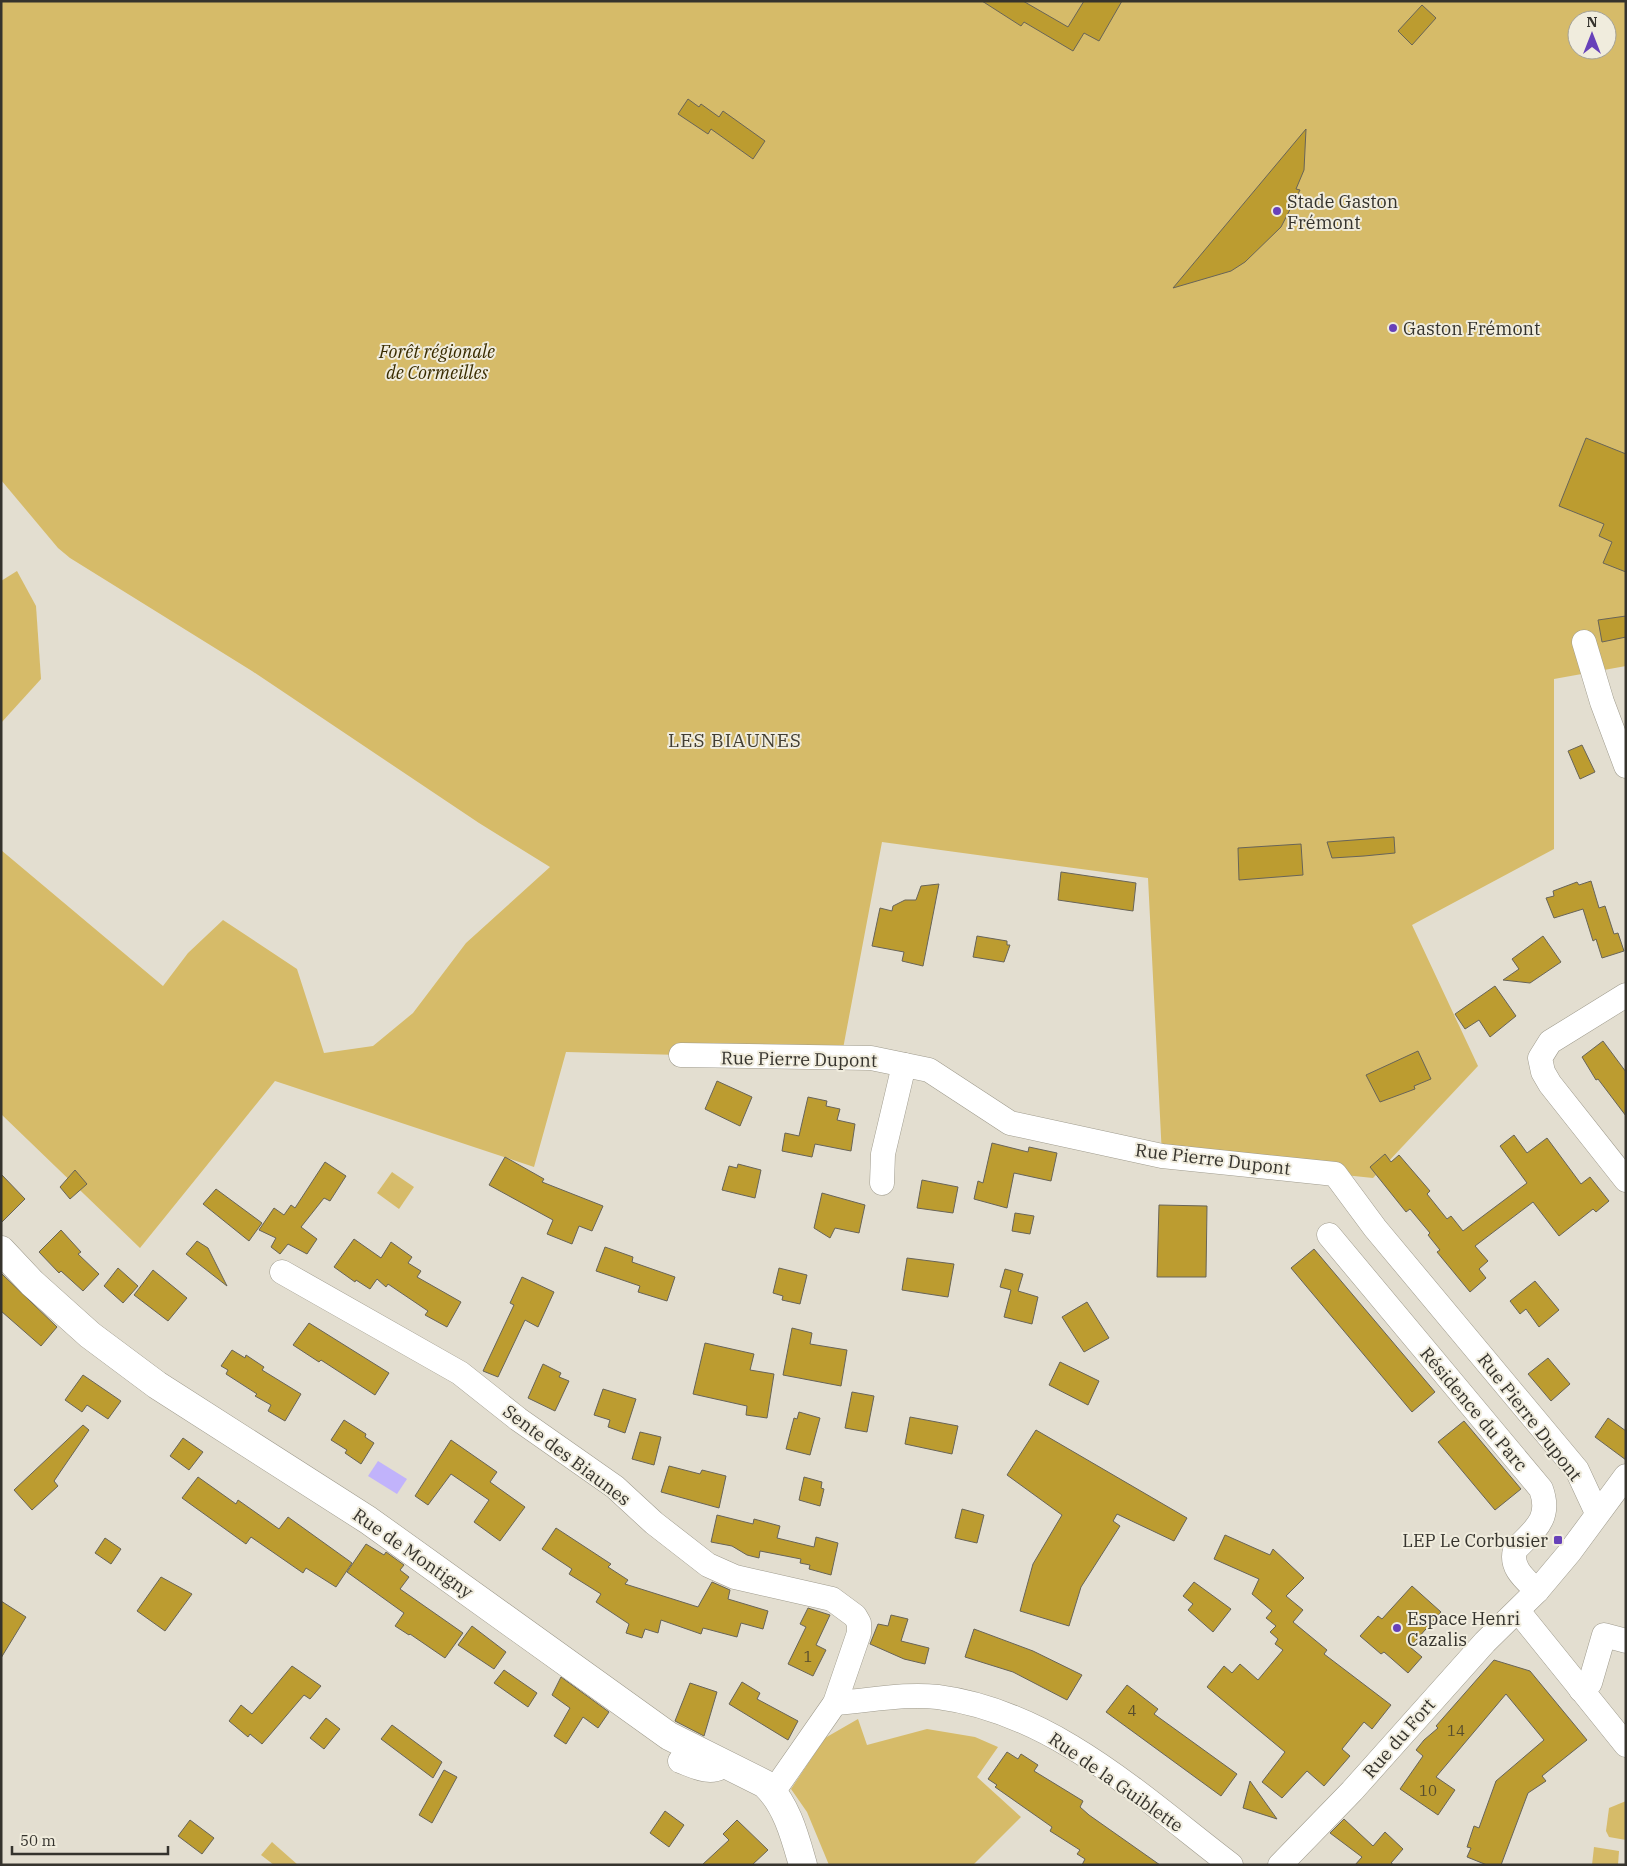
<svg xmlns="http://www.w3.org/2000/svg" width="1627" height="1866" font-family="'IBM Plex Serif',serif">
  <rect width="100%" height="100%" fill="#e3ded0"/>
  <g fill="#d6bb69" fill-rule="evenodd">
    <path d="M 1,1 L 1626,1 L 1626,666 L 1554,679 L 1554,849 L 1412,925 L 1478,1066 L 1373,1178 L 1162,1156 L 1148,878 L 882,842 L 842,1054 L 681,1055 L 566,1052 L 534,1167 L 275,1081 L 140,1248 L 1,1114 L 1,850 L 163,986 L 188,953 L 223,920 L 297,969 L 324,1053 L 373,1046 L 413,1013 L 466,943 L 550,867 L 479,823 L 252,671 L 70,558 L 58,548 L 1,480 ZM 1577,20 L 1607,20 L 1607,50 L 1577,50 Z"/>
    <path d="M 17,571 L 36,606 L 41,679 L 1,723 L 1,581 Z"/>
    <path d="M 392,1172 L 414,1187 L 399,1209 L 377,1193 Z"/>
    <path d="M 858,1719 L 867,1745 L 927,1729 L 975,1737 L 998,1747 L 977,1777 L 1021,1817 L 973,1865 L 829,1865 L 807,1812 L 791,1789 L 825,1738 Z"/>
    <path d="M 1626,1801 L 1626,1840 L 1609,1837 L 1606,1831 L 1609,1808 Z"/>
    <path d="M 272,1842 L 298,1865 L 274,1865 L 261,1855 Z"/>
    <path d="M 1594,1847 L 1619,1851 L 1618,1865 L 1592,1865 Z"/>
  </g>
  <path fill="#c1b3fb" d="M 378,1461 L 407,1479 L 397,1494 L 368,1476 Z"/>
  <g fill="#bc9c30" stroke="#686458">
    <path d="M 982,1 L 1023,1 L 1068,27 L 1084,1 L 1122,1 L 1099,41 L 1084,33 L 1073,51 L 1024,22 L 1021,26 Z"/>
    <path d="M 1422,5 L 1436,18 L 1412,45 L 1398,31 Z"/>
    <path d="M 688,99 L 699,107 L 701,104 L 719,117 L 723,111 L 765,141 L 753,159 L 711,129 L 708,134 L 678,114 Z"/>
    <path d="M 1306,129 L 1304,170 L 1296,189 L 1300,190 L 1281,227 L 1245,262 L 1231,271 L 1173,288 Z"/>
    <path d="M 1586,438 L 1626,454 L 1626,572 L 1603,563 L 1612,542 L 1599,536 L 1604,524 L 1559,506 Z"/>
    <path d="M 1626,616 L 1626,637 L 1602,642 L 1598,620 Z"/>
    <path d="M 1582,745 L 1595,772 L 1580,779 L 1568,751 Z"/>
    <path d="M 1394,837 L 1395,853 L 1364,856 L 1332,858 L 1327,842 Z"/>
    <path d="M 1301,844 L 1303,875 L 1239,880 L 1238,848 Z"/>
    <path d="M 1061,872 L 1136,883 L 1133,911 L 1058,900 Z"/>
    <path d="M 1591,881 L 1599,908 L 1605,906 L 1614,934 L 1618,933 L 1624,951 L 1602,958 L 1596,939 L 1593,941 L 1583,909 L 1554,918 L 1546,898 L 1554,896 L 1553,891 L 1577,882 L 1579,885 Z"/>
    <path d="M 939,884 L 923,966 L 902,961 L 904,952 L 872,946 L 880,908 L 892,911 L 893,906 L 905,900 L 916,900 L 921,886 Z"/>
    <path d="M 977,936 L 1007,941 L 1007,945 L 1010,945 L 1004,962 L 973,957 Z"/>
    <path d="M 1543,936 L 1561,962 L 1530,983 L 1503,980 L 1519,969 L 1512,959 Z"/>
    <path d="M 1495,986 L 1516,1016 L 1490,1037 L 1479,1020 L 1465,1029 L 1455,1014 Z"/>
    <path d="M 1603,1041 L 1626,1072 L 1626,1116 L 1598,1079 L 1596,1080 L 1582,1057 Z"/>
    <path d="M 1418,1051 L 1431,1079 L 1414,1086 L 1415,1089 L 1380,1102 L 1366,1075 Z"/>
    <path d="M 717,1081 L 752,1097 L 740,1126 L 705,1109 Z"/>
    <path d="M 808,1097 L 827,1101 L 826,1106 L 840,1109 L 837,1120 L 855,1124 L 851,1151 L 815,1144 L 812,1157 L 782,1151 L 785,1133 L 799,1136 Z"/>
    <path d="M 1514,1135 L 1527,1153 L 1547,1138 L 1581,1184 L 1590,1177 L 1609,1201 L 1596,1212 L 1593,1209 L 1559,1236 L 1533,1202 L 1475,1246 L 1488,1261 L 1479,1269 L 1486,1278 L 1470,1292 L 1437,1252 L 1440,1250 L 1428,1235 L 1430,1233 L 1410,1209 L 1406,1212 L 1370,1167 L 1385,1154 L 1391,1162 L 1399,1155 L 1430,1191 L 1427,1194 L 1447,1219 L 1451,1216 L 1463,1231 L 1527,1183 L 1500,1146 Z"/>
    <path d="M 992,1143 L 1028,1152 L 1029,1147 L 1057,1153 L 1051,1181 L 1014,1173 L 1007,1208 L 974,1199 L 978,1181 L 983,1183 Z"/>
    <path d="M 505,1157 L 544,1179 L 542,1182 L 603,1206 L 592,1231 L 579,1226 L 572,1244 L 547,1234 L 553,1220 L 489,1185 Z"/>
    <path d="M 325,1162 L 346,1176 L 330,1201 L 324,1198 L 301,1227 L 317,1239 L 307,1254 L 288,1244 L 280,1254 L 271,1247 L 276,1238 L 259,1230 L 274,1208 L 284,1215 L 291,1205 L 295,1208 Z"/>
    <path d="M 738,1164 L 761,1170 L 755,1198 L 722,1190 L 729,1166 L 737,1168 Z"/>
    <path d="M 75,1170 L 87,1184 L 70,1199 L 60,1187 Z"/>
    <path d="M 1,1174 L 25,1199 L 1,1223 Z"/>
    <path d="M 922,1180 L 958,1187 L 953,1213 L 917,1208 Z"/>
    <path d="M 216,1189 L 262,1223 L 249,1241 L 203,1204 Z"/>
    <path d="M 822,1193 L 865,1205 L 859,1233 L 835,1228 L 830,1238 L 814,1228 Z"/>
    <path d="M 1159,1205 L 1207,1206 L 1206,1277 L 1157,1277 Z"/>
    <path d="M 1015,1213 L 1034,1216 L 1030,1234 L 1012,1231 Z"/>
    <path d="M 61,1230 L 81,1252 L 78,1254 L 99,1274 L 83,1291 L 61,1271 L 59,1273 L 39,1252 Z"/>
    <path d="M 354,1239 L 381,1258 L 391,1242 L 412,1257 L 408,1263 L 421,1271 L 417,1277 L 461,1302 L 447,1327 L 425,1315 L 428,1311 L 388,1284 L 386,1287 L 377,1279 L 370,1289 L 356,1280 L 355,1282 L 334,1267 Z"/>
    <path d="M 197,1241 L 208,1248 L 227,1286 L 186,1254 Z"/>
    <path d="M 605,1247 L 633,1257 L 632,1262 L 675,1277 L 667,1301 L 638,1292 L 640,1286 L 596,1271 Z"/>
    <path d="M 1314,1249 L 1435,1392 L 1412,1412 L 1291,1268 Z"/>
    <path d="M 907,1258 L 954,1264 L 948,1297 L 902,1290 Z"/>
    <path d="M 118,1268 L 138,1286 L 123,1303 L 104,1286 Z"/>
    <path d="M 779,1268 L 807,1275 L 800,1304 L 782,1300 L 783,1296 L 773,1293 Z"/>
    <path d="M 1005,1269 L 1023,1274 L 1018,1291 L 1038,1297 L 1032,1324 L 1004,1317 L 1011,1290 L 1000,1287 Z"/>
    <path d="M 153,1270 L 187,1298 L 168,1321 L 134,1295 Z"/>
    <path d="M 1,1273 L 57,1327 L 41,1346 L 1,1311 Z"/>
    <path d="M 522,1277 L 554,1292 L 538,1327 L 525,1320 L 498,1377 L 483,1371 L 514,1305 L 510,1303 Z"/>
    <path d="M 1535,1281 L 1559,1310 L 1539,1327 L 1526,1309 L 1520,1314 L 1510,1301 Z"/>
    <path d="M 1087,1302 L 1109,1338 L 1084,1352 L 1062,1317 Z"/>
    <path d="M 309,1323 L 389,1373 L 375,1395 L 321,1360 L 319,1362 L 293,1345 Z"/>
    <path d="M 792,1328 L 812,1333 L 810,1344 L 847,1350 L 841,1386 L 783,1375 Z"/>
    <path d="M 705,1343 L 754,1354 L 750,1370 L 774,1374 L 767,1418 L 746,1415 L 747,1406 L 693,1394 Z"/>
    <path d="M 232,1350 L 245,1358 L 246,1355 L 264,1367 L 262,1370 L 301,1394 L 285,1421 L 268,1411 L 271,1405 L 255,1396 L 257,1394 L 226,1374 L 228,1370 L 221,1366 Z"/>
    <path d="M 1548,1358 L 1570,1384 L 1551,1401 L 1528,1374 Z"/>
    <path d="M 1060,1362 L 1099,1381 L 1088,1405 L 1049,1385 Z"/>
    <path d="M 543,1364 L 561,1373 L 559,1377 L 569,1381 L 555,1411 L 528,1398 Z"/>
    <path d="M 83,1375 L 121,1401 L 108,1419 L 87,1405 L 82,1412 L 65,1400 Z"/>
    <path d="M 603,1389 L 636,1399 L 625,1433 L 608,1427 L 610,1420 L 594,1415 Z"/>
    <path d="M 852,1392 L 874,1396 L 867,1432 L 845,1428 Z"/>
    <path d="M 799,1412 L 820,1418 L 810,1455 L 786,1449 L 794,1418 L 797,1419 Z"/>
    <path d="M 910,1417 L 958,1426 L 952,1454 L 905,1444 Z"/>
    <path d="M 1608,1418 L 1626,1431 L 1626,1460 L 1595,1437 Z"/>
    <path d="M 344,1420 L 366,1434 L 365,1437 L 374,1443 L 361,1464 L 345,1453 L 347,1450 L 331,1440 Z"/>
    <path d="M 1464,1421 L 1521,1489 L 1495,1510 L 1438,1442 Z"/>
    <path d="M 83,1425 L 89,1430 L 54,1481 L 58,1486 L 32,1510 L 14,1490 Z"/>
    <path d="M 1036,1430 L 1187,1518 L 1174,1541 L 1117,1514 L 1113,1521 L 1120,1526 L 1081,1587 L 1069,1626 L 1020,1611 L 1033,1564 L 1062,1515 L 1007,1475 Z"/>
    <path d="M 640,1432 L 661,1437 L 654,1465 L 632,1459 Z"/>
    <path d="M 183,1438 L 203,1452 L 189,1470 L 170,1456 Z"/>
    <path d="M 451,1440 L 497,1472 L 490,1482 L 525,1507 L 500,1541 L 474,1522 L 489,1500 L 451,1474 L 428,1505 L 415,1496 Z"/>
    <path d="M 669,1466 L 700,1474 L 702,1470 L 726,1476 L 719,1508 L 661,1492 Z"/>
    <path d="M 198,1477 L 236,1504 L 238,1500 L 279,1529 L 288,1517 L 352,1563 L 336,1587 L 306,1568 L 303,1573 L 251,1537 L 246,1544 L 182,1498 Z"/>
    <path d="M 804,1477 L 822,1482 L 821,1488 L 824,1489 L 820,1506 L 799,1500 Z"/>
    <path d="M 962,1509 L 984,1515 L 977,1543 L 955,1538 Z"/>
    <path d="M 717,1515 L 753,1524 L 754,1519 L 780,1526 L 777,1538 L 814,1547 L 816,1537 L 838,1543 L 831,1575 L 809,1569 L 810,1565 L 800,1563 L 801,1559 L 760,1551 L 759,1558 L 747,1555 L 732,1546 L 711,1542 Z"/>
    <path d="M 556,1528 L 611,1564 L 608,1567 L 628,1580 L 625,1584 L 698,1607 L 712,1582 L 730,1590 L 728,1599 L 768,1611 L 763,1629 L 741,1623 L 737,1637 L 703,1628 L 701,1634 L 661,1620 L 658,1633 L 645,1629 L 642,1638 L 626,1633 L 629,1624 L 596,1602 L 601,1594 L 569,1574 L 572,1569 L 542,1549 Z"/>
    <path d="M 1225,1535 L 1270,1555 L 1273,1549 L 1304,1578 L 1286,1596 L 1303,1610 L 1293,1622 L 1327,1650 L 1324,1654 L 1391,1705 L 1372,1729 L 1364,1722 L 1342,1749 L 1350,1756 L 1324,1786 L 1307,1771 L 1282,1798 L 1262,1782 L 1285,1752 L 1207,1687 L 1224,1666 L 1232,1673 L 1240,1664 L 1258,1680 L 1283,1650 L 1275,1644 L 1278,1639 L 1270,1632 L 1276,1626 L 1266,1618 L 1272,1611 L 1252,1594 L 1259,1579 L 1214,1559 Z"/>
    <path d="M 105,1538 L 121,1549 L 111,1564 L 95,1553 Z"/>
    <path d="M 366,1544 L 384,1555 L 386,1552 L 404,1565 L 400,1570 L 409,1577 L 400,1589 L 463,1633 L 445,1658 L 410,1634 L 409,1635 L 395,1626 L 404,1613 L 347,1572 Z"/>
    <path d="M 161,1577 L 192,1594 L 165,1631 L 137,1611 Z"/>
    <path d="M 1194,1582 L 1231,1609 L 1213,1632 L 1188,1610 L 1193,1604 L 1183,1596 Z"/>
    <path d="M 1412,1586 L 1441,1612 L 1410,1647 L 1422,1657 L 1408,1673 L 1384,1652 L 1381,1654 L 1360,1636 L 1378,1616 L 1382,1619 Z"/>
    <path d="M 1,1601 L 26,1617 L 1,1658 Z"/>
    <path d="M 808,1608 L 830,1615 L 816,1645 L 826,1650 L 813,1676 L 788,1664 L 806,1627 L 800,1624 Z"/>
    <path d="M 891,1615 L 908,1619 L 901,1641 L 929,1648 L 925,1664 L 904,1659 L 870,1644 L 878,1624 L 888,1626 Z"/>
    <path d="M 472,1626 L 506,1652 L 494,1669 L 458,1645 Z"/>
    <path d="M 974,1629 L 1033,1651 L 1082,1675 L 1067,1700 L 1013,1672 L 965,1657 Z"/>
    <path d="M 1494,1660 L 1530,1671 L 1587,1740 L 1542,1776 L 1546,1781 L 1528,1793 L 1501,1865 L 1487,1865 L 1467,1857 L 1471,1848 L 1467,1847 L 1474,1826 L 1479,1828 L 1496,1781 L 1544,1740 L 1506,1694 L 1436,1777 L 1455,1790 L 1438,1815 L 1400,1789 L 1423,1756 L 1416,1750 L 1424,1740 L 1438,1728 L 1436,1726 Z"/>
    <path d="M 292,1666 L 321,1686 L 310,1699 L 304,1695 L 262,1744 L 250,1734 L 248,1737 L 229,1721 L 241,1705 L 252,1714 Z"/>
    <path d="M 504,1670 L 537,1693 L 528,1707 L 494,1683 Z"/>
    <path d="M 561,1677 L 609,1712 L 598,1728 L 583,1717 L 566,1744 L 554,1736 L 570,1708 L 552,1695 Z"/>
    <path d="M 742,1682 L 760,1693 L 757,1699 L 798,1721 L 788,1740 L 729,1704 Z"/>
    <path d="M 690,1683 L 717,1692 L 704,1736 L 675,1721 Z"/>
    <path d="M 1127,1685 L 1158,1709 L 1154,1714 L 1237,1774 L 1221,1796 L 1106,1712 Z"/>
    <path d="M 326,1718 L 340,1729 L 324,1749 L 310,1738 Z"/>
    <path d="M 392,1725 L 442,1762 L 433,1778 L 381,1739 Z"/>
    <path d="M 1007,1752 L 1018,1759 L 1021,1754 L 1038,1765 L 1034,1771 L 1083,1801 L 1080,1807 L 1089,1815 L 1160,1865 L 1082,1865 L 1085,1859 L 1077,1854 L 1080,1850 L 1050,1831 L 1052,1827 L 995,1787 L 997,1785 L 988,1779 Z"/>
    <path d="M 444,1770 L 457,1777 L 432,1823 L 419,1815 Z"/>
    <path d="M 1250,1781 L 1277,1819 L 1243,1808 Z"/>
    <path d="M 665,1811 L 684,1825 L 669,1847 L 650,1833 Z"/>
    <path d="M 1344,1819 L 1373,1846 L 1385,1832 L 1403,1849 L 1391,1863 L 1394,1865 L 1355,1865 L 1362,1857 L 1330,1833 Z"/>
    <path d="M 190,1820 L 214,1838 L 202,1854 L 178,1836 Z"/>
    <path d="M 737,1820 L 768,1850 L 752,1865 L 702,1865 L 729,1840 L 723,1834 Z"/>
  </g>
  <g fill="none" stroke-linecap="round" stroke-linejoin="round">
    <g stroke="#9f9b8d" stroke-width="25">
      <g id="minor">
        <path d="M 1584,642 L 1602,702 L 1626,766"/>
        <path d="M 1626,995 L 1550,1042 L 1540,1058 L 1543,1072 L 1550,1084 L 1626,1180"/>
        <path d="M 681,1055 L 871,1058 L 929,1070 L 1010,1123 L 1162,1156 L 1335,1174 L 1375,1228 L 1577,1470 L 1597,1513"/>
        <path d="M 882,1183 L 883,1154 L 904,1065"/>
        <path d="M 1329,1235 L 1541,1489 C 1552,1519 1534,1530 1515,1550 C 1510,1568 1525,1579 1537,1591"/>
        <path d="M 282,1272 L 460,1373 L 518,1419 L 615,1487 L 654,1523 L 708,1565 L 735,1577 L 832,1599 L 855,1616 L 859,1623 L 859,1633 L 835,1703 L 773,1792"/>
        <path d="M 1518,1611 L 1626,1745"/>
        <path d="M 1581,1690 L 1590,1683 L 1604,1635 L 1626,1641"/>
        <path d="M 835,1703 C 869,1701 904,1693 938,1697 C 1053,1712 1142,1797 1231,1865"/>
        <path d="M 680,1761 C 694,1766 711,1776 724,1765"/>
        <path d="M 1280,1865 L 1352,1791 L 1485,1642 L 1537,1591 L 1569,1553 L 1626,1476"/>
      </g>
    </g>
    <g stroke="#9f9b8d" stroke-width="29">
      <path id="tertiary" d="M 1,1250 L 32,1283 L 90,1335 L 157,1385 L 368,1520 L 669,1736 L 765,1784 C 787,1805 795,1837 803,1865"/>
    </g>
    <use href="#minor" stroke="#fff" stroke-width="24"/>
    <use href="#tertiary" stroke="#fff" stroke-width="28"/>
  </g>
  <g fill="#6741b9" stroke="#f0ecdd" stroke-width="2">
    <circle cx="1277" cy="211" r="5"/>
    <circle cx="1393" cy="328" r="5"/>
    <rect x="1553" y="1535" width="10" height="10" rx="2.5"/>
    <circle cx="1397" cy="1628" r="5"/>
  </g>
  <g text-anchor="middle" dominant-baseline="central" stroke-width="4" stroke-linejoin="round" paint-order="stroke">
    <g font-size="15" fill="#574d2e">
      <text x="808" y="1656">1</text>
      <text x="1132" y="1710">4</text>
      <text x="1456" y="1730">14</text>
      <text x="1428" y="1790">10</text>
    </g>
    <g font-size="18" fill="#35332d" stroke="#f0ecdd" text-anchor="start">
      <text x="1287" y="201">Stade Gaston<tspan x="1287" dy="21">Frémont</tspan></text>
      <text x="1403" y="328">Gaston Frémont</text>
      <text x="1548" y="1540" text-anchor="end">LEP Le Corbusier</text>
      <text x="1407" y="1618">Espace Henri<tspan x="1407" dy="21">Cazalis</tspan></text>
    </g>
    <g font-size="18" font-style="italic" fill="#392c00" stroke="#f0ecdd">
      <text x="437" y="351">Forêt régionale<tspan x="437" dy="21">de Cormeilles</tspan></text>
    </g>
    <g font-size="18" fill="#35332d" stroke="#f0ecdd">
      <text transform="translate(799 1059) rotate(1)">Rue Pierre Dupont</text>
      <text transform="translate(1213 1159) rotate(7)">Rue Pierre Dupont</text>
      <text transform="translate(1474 1409) rotate(50)">Résidence du Parc</text>
      <text transform="translate(1530 1417) rotate(52)">Rue Pierre Dupont</text>
      <text transform="translate(567 1455) rotate(37)">Sente des Biaunes</text>
      <text transform="translate(413 1553) rotate(35)">Rue de Montigny</text>
      <text transform="translate(1399 1738) rotate(-49)">Rue du Fort</text>
      <text transform="translate(1116 1782) rotate(35)">Rue de la Guiblette</text>
    </g>
    <g font-size="19" letter-spacing="1" fill="#423e33" stroke="#f0ecdd">
      <text x="735" y="740">LES BIAUNES</text>
    </g>
  </g>
  <rect width="1627" height="1866" fill="none" stroke="#35332d" stroke-width="5"/>
  <g transform="translate(1592 35)"><circle r="24" fill="#f0ecdd" stroke="#a5a297"/>
  <path d="M0-4L9 19L0 12L-9 19Z" fill="#6741b9"/>
  <text y="-8" font-size="14" font-weight="bold" text-anchor="middle" fill="#35332d">N</text>
  </g>
  <path d="M12 1846v8h156v-8" fill="none" stroke="#35332d" stroke-width="2.5"/>
  <text x="20" y="1846" font-size="15" fill="#35332d" stroke="#f0ecdd" stroke-width="4" paint-order="stroke">50 m</text>
</svg>
